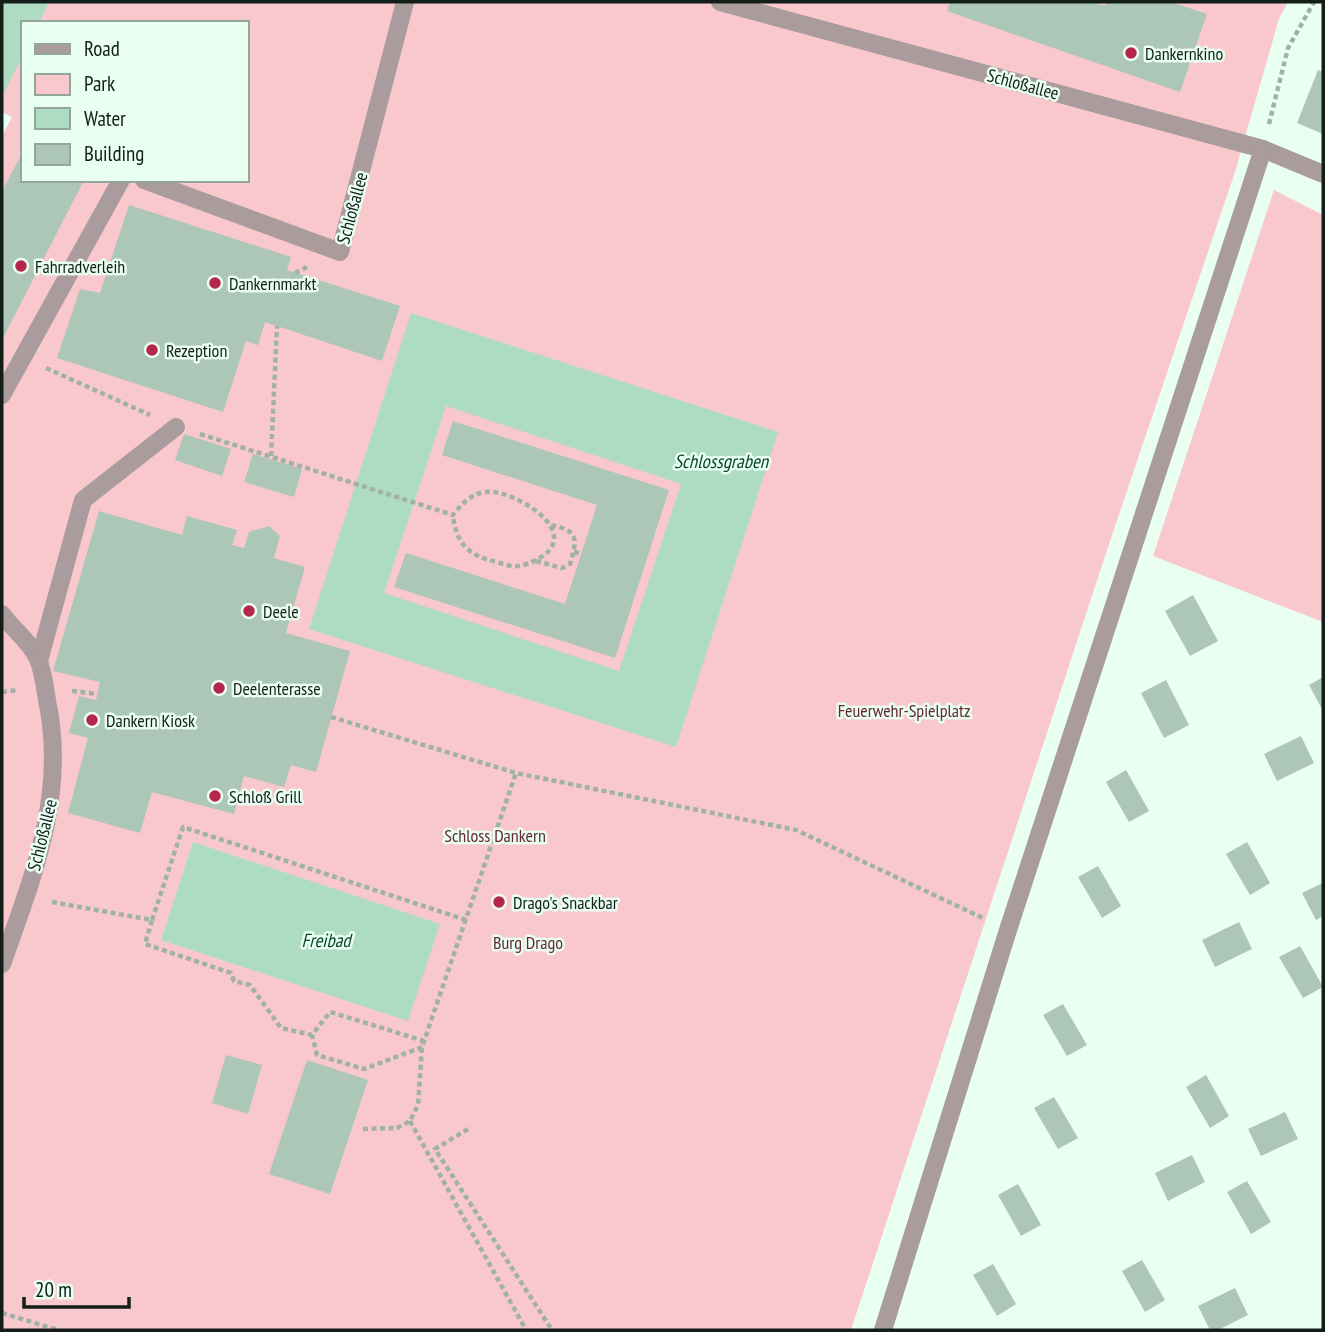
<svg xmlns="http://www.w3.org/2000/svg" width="1325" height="1332" font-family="'PT Sans Narrow',sans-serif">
  <rect width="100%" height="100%" fill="#e9fff2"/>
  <g fill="#f9c8cc" fill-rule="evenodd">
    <path d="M 2,2 L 1288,2 L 1279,19 L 1235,172 L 1108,547 L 851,1330 L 2,1330 L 2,136 L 12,117 L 2,112 ZM 23,23 L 247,23 L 247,180 L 23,180 Z"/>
    <path d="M 1274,190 L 1323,215 L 1323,622 L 1153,556 Z"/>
  </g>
  <g fill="#addcc3" fill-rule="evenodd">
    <path d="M 2,2 L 49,2 L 39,23 L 23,23 L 23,55 L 2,97 Z"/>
    <path d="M 411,313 L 778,432 L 676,747 L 309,629 ZM 446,406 L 681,484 L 619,671 L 384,593 Z"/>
    <path d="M 193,842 L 440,924 L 408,1021 L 161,940 Z"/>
  </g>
  <g fill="#acc6b7">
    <path d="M 950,2 L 1093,2 L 1105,6 L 1107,2 L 1171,2 L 1207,14 L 1180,92 L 947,11 Z"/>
    <path d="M 1318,70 L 1323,72 L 1323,134 L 1297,123 Z"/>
    <path d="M 23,151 L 23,180 L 84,180 L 2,340 L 2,192 Z"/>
    <path d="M 129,205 L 291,257 L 287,270 L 400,306 L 382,361 L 265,322 L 258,345 L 246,341 L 223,412 L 57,358 L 80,289 L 100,293 Z"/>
    <path d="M 453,421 L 669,490 L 615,658 L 394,587 L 406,553 L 565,604 L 597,505 L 442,455 Z"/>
    <path d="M 184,434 L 231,449 L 222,476 L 175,460 Z"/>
    <path d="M 253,454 L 302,469 L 294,497 L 244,482 Z"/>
    <path d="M 99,511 L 182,535 L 187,516 L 237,530 L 232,545 L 244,548 L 249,532 L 269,526 L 280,536 L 274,558 L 305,567 L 286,633 L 350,651 L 316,772 L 291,765 L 284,787 L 244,776 L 234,814 L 152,792 L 140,833 L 68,813 L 88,738 L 69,733 L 79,696 L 96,700 L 100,682 L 53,671 Z"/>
    <path d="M 1193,595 L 1218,641 L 1190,656 L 1165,611 Z"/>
    <path d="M 1323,677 L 1323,711 L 1309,685 Z"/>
    <path d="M 1166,680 L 1189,725 L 1164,738 L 1141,693 Z"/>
    <path d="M 1301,736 L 1314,763 L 1277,781 L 1264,754 Z"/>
    <path d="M 1126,770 L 1149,811 L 1129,822 L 1106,782 Z"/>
    <path d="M 1247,842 L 1270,883 L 1250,895 L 1226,854 Z"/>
    <path d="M 1098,866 L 1121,906 L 1102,918 L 1078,877 Z"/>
    <path d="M 1323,883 L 1323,916 L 1316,920 L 1302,893 Z"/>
    <path d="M 1239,922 L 1252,949 L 1215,967 L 1202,940 Z"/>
    <path d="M 1300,946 L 1323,987 L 1303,998 L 1279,957 Z"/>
    <path d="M 1063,1004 L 1087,1045 L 1067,1056 L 1043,1015 Z"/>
    <path d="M 226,1055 L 262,1065 L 248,1114 L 212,1103 Z"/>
    <path d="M 307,1060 L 368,1080 L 330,1194 L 269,1174 Z"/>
    <path d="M 1206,1075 L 1229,1116 L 1210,1128 L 1186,1087 Z"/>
    <path d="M 1054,1097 L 1078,1138 L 1058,1149 L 1034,1108 Z"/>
    <path d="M 1285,1112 L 1298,1139 L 1261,1156 L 1248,1129 Z"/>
    <path d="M 1192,1155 L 1205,1182 L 1168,1201 L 1155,1173 Z"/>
    <path d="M 1247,1181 L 1271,1222 L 1251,1234 L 1227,1192 Z"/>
    <path d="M 1018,1184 L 1041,1225 L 1021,1236 L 998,1195 Z"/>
    <path d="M 1142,1260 L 1165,1300 L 1145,1312 L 1122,1271 Z"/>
    <path d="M 993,1264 L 1016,1304 L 997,1316 L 973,1275 Z"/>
    <path d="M 1235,1288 L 1248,1315 L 1218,1330 L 1210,1330 L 1198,1306 Z"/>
  </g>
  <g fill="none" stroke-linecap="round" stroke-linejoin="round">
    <g stroke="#a0b2a7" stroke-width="4.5" stroke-dasharray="5 3.5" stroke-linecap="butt">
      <path d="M 1269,124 L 1288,48 L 1314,2"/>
      <path d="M 295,273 L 307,267"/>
      <path d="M 46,368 L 150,415"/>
      <path d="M 200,434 L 453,515 C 463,502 475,490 493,492 C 522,495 583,534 538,559 C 530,563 521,567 512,566 C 504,565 494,561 486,559 C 464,552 455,537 453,515"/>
      <path d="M 271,456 L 277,326"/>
      <path d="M 574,552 L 582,554"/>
      <path d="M 536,561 L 562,568 L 570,564 C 578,538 578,530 550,525"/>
      <path d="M 72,691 L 97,694"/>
      <path d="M 2,692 L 18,690"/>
      <path d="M 331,717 L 516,773 L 796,830 L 985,919"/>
      <path d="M 52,902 L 152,920 L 145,944 L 231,973 L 234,981 L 250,985 L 281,1028 L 312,1035"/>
      <path d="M 152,920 L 183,827 L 466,920"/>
      <path d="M 422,1047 L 364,1069 L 317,1055 L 312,1035 L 330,1012 L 424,1041"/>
      <path d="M 410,1121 L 526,1330"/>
      <path d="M 363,1129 L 397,1128 L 410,1121 L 418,1105 L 422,1047 L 516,773"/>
      <path d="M 468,1129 L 435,1149 L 552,1330"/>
      <path d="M 2,1313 L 58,1330"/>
    </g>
    <g stroke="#aa9c9d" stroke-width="18">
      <path d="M 720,2 L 1263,149 L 1323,174"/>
      <path d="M 144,180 L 340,252 L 405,2"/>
      <path d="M 2,395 L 121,180"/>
      <path d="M 2,614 C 13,630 29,640 38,659 C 43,671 45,687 47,700 C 67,795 33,876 2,964"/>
      <path d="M 39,661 L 83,500 L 176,427"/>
      <path d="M 883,1330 L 1008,930 L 1263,149"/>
    </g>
  </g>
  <g fill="#b6254b" stroke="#e9fff2" stroke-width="2.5">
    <circle cx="1131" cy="53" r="7"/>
    <circle cx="21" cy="266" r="7"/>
    <circle cx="215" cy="283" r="7"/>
    <circle cx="152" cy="350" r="7"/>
    <circle cx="249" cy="611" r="7"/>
    <circle cx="219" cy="688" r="7"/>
    <circle cx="92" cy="720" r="7"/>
    <circle cx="215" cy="796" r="7"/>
    <circle cx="499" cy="902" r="7"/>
  </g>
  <g text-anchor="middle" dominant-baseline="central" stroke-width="5" stroke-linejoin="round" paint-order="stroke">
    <g font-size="18" fill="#141e19" stroke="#e9fff2" text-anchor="start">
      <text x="1145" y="53">Dankernkino</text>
      <text x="35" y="266">Fahrradverleih</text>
      <text x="229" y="283">Dankernmarkt</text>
      <text x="166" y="350">Rezeption</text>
      <text x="263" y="611">Deele</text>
      <text x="233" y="688">Deelenterasse</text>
      <text x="106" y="720">Dankern Kiosk</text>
      <text x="229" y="796">Schloß Grill</text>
      <text x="513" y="902">Drago's Snackbar</text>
    </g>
    <g font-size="18" fill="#141e19" stroke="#e9fff2">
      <text transform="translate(1023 84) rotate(15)">Schloßallee</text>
      <text transform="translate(352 208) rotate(-75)">Schloßallee</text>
      <text transform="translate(42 835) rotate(-76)">Schloßallee</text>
    </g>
    <g font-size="18" fill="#672833" stroke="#e9fff2">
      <text x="904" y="710">Feuerwehr-Spielplatz</text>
      <text x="495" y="835">Schloss Dankern</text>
      <text x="528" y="942">Burg Drago</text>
    </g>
    <g font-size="19" font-style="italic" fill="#09462e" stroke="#e9fff2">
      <text x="721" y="461">Schlossgraben</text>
      <text x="326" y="940">Freibad</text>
    </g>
  </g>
  <rect width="1325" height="1332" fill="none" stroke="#141e19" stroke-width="7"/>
  <rect x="21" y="21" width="228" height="161" fill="#e9fff2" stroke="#94a59b" stroke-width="2"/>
  <rect x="35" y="44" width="35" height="10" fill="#aa9c9d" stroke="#94a59b" stroke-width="2"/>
  <text x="84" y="56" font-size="21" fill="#141e19">Road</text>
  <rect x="35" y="74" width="35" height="21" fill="#f9c8cc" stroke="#94a59b" stroke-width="2"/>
  <text x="84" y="91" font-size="21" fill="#141e19">Park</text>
  <rect x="35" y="108" width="35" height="21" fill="#addcc3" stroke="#94a59b" stroke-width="2"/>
  <text x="84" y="126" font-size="21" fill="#141e19">Water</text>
  <rect x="35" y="144" width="35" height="21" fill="#acc6b7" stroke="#94a59b" stroke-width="2"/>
  <text x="84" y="161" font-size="21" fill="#141e19">Building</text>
  <path d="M24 1297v10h105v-10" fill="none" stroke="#141e19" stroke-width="3.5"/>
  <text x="35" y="1297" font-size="21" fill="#141e19" stroke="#e9fff2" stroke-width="5" paint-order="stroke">20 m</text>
</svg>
